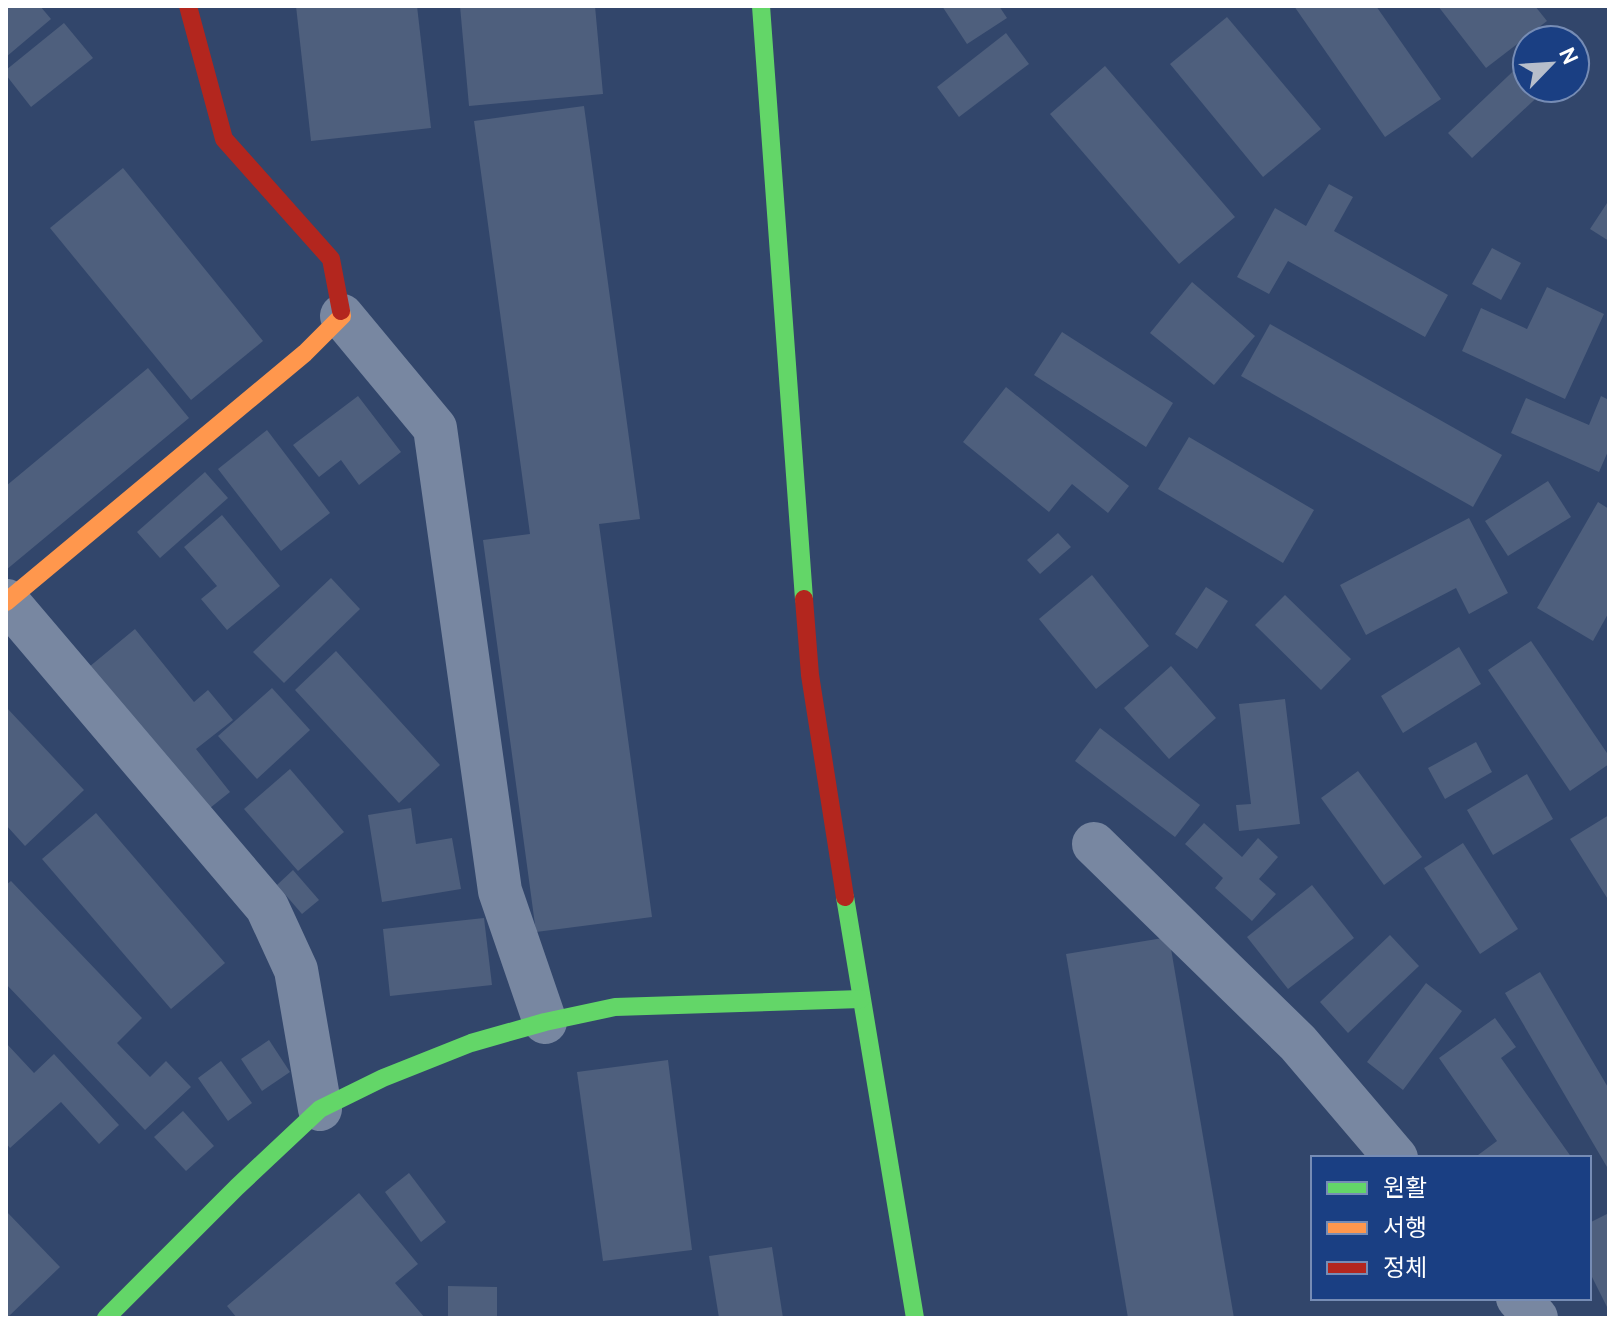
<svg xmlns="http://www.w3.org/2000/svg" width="1615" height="1324" font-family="Cabin,'Noto Sans KR',sans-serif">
  <rect width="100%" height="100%" fill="#32466b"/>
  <g fill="#4e5f7d">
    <path d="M 6,6 L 40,6 L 51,19 L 6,57 Z"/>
    <path d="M 296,6 L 417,6 L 431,128 L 311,141 Z"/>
    <path d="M 460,6 L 595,6 L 603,94 L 469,106 Z"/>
    <path d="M 942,6 L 999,6 L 1007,18 L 967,44 Z"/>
    <path d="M 1294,6 L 1376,6 L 1441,99 L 1385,137 Z"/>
    <path d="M 1438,6 L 1535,6 L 1547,21 L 1486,68 Z"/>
    <path d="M 1227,17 L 1321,129 L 1263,177 L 1170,64 Z"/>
    <path d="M 64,23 L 93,58 L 31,107 L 6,75 L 6,70 Z"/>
    <path d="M 1006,33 L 1029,64 L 959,117 L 937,87 Z"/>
    <path d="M 1527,58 L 1527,88 L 1547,88 L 1472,158 L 1448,133 Z"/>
    <path d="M 1105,66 L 1235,217 L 1179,264 L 1050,114 Z"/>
    <path d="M 584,106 L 640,519 L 599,524 L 652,917 L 536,932 L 483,540 L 530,534 L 474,121 Z"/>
    <path d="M 123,168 L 263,341 L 191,400 L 50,228 Z"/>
    <path d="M 1329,184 L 1353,197 L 1334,231 L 1448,295 L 1425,337 L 1288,261 L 1269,294 L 1237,277 L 1275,208 L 1306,226 Z"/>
    <path d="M 1609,200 L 1609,241 L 1590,229 Z"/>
    <path d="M 1492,248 L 1521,263 L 1501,300 L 1472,284 Z"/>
    <path d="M 1192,282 L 1255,336 L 1214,385 L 1150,333 Z"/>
    <path d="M 1547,287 L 1604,314 L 1565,399 L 1462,351 L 1481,308 L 1527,329 Z"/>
    <path d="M 1270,324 L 1502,455 L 1473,507 L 1241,376 Z"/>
    <path d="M 1062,332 L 1173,403 L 1146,447 L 1034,375 Z"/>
    <path d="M 148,368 L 189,418 L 6,570 L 6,486 Z"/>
    <path d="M 1006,387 L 1129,486 L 1108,513 L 1072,484 L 1049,512 L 963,442 Z"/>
    <path d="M 358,396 L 401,452 L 359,485 L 341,460 L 319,477 L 293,445 Z"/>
    <path d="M 1601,396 L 1609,400 L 1609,449 L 1599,472 L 1511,433 L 1526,398 L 1589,425 Z"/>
    <path d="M 267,430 L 330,513 L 281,551 L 218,469 Z"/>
    <path d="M 1189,437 L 1314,510 L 1283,563 L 1158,489 Z"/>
    <path d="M 205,472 L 228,498 L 160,558 L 137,532 Z"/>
    <path d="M 1548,481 L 1571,517 L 1508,556 L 1485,521 Z"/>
    <path d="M 1598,502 L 1609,509 L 1609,612 L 1593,641 L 1537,608 Z"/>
    <path d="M 222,515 L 280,586 L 227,630 L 201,599 L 217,586 L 184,547 Z"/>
    <path d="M 1469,518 L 1508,593 L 1469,614 L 1456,588 L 1366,635 L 1340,585 Z"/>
    <path d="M 1058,533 L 1071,547 L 1040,574 L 1027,560 Z"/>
    <path d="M 1092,575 L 1149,646 L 1096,689 L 1039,619 Z"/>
    <path d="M 331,578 L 360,609 L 284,683 L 253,652 Z"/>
    <path d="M 1206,587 L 1228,601 L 1197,649 L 1175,634 Z"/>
    <path d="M 1285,595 L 1351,659 L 1321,690 L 1255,625 Z"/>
    <path d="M 135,629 L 194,702 L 208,690 L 233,720 L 196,749 L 230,792 L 205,812 L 89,667 Z"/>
    <path d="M 1531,641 L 1609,756 L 1609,764 L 1570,791 L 1488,670 Z"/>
    <path d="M 1459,647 L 1481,684 L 1403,733 L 1381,696 Z"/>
    <path d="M 336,651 L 440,765 L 399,803 L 295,690 Z"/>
    <path d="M 1171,666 L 1216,718 L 1169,759 L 1124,708 Z"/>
    <path d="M 272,688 L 310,730 L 257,779 L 218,736 Z"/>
    <path d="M 1285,699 L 1300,824 L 1239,831 L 1236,805 L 1251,804 L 1239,704 Z"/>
    <path d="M 6,707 L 84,790 L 25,846 L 6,825 Z"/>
    <path d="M 1100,728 L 1200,805 L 1175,837 L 1075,761 Z"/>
    <path d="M 1476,742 L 1492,772 L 1445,799 L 1428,768 Z"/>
    <path d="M 290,769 L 344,832 L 298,871 L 244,809 Z"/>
    <path d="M 1358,771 L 1422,857 L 1384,885 L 1321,798 Z"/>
    <path d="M 1527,774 L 1553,819 L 1493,855 L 1467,810 Z"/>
    <path d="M 411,808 L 416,844 L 452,838 L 461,889 L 382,902 L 368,815 Z"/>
    <path d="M 96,813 L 225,963 L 171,1009 L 42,859 Z"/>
    <path d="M 1609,815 L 1609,901 L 1570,839 Z"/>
    <path d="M 1204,823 L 1242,857 L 1258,838 L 1278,857 L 1259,879 L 1276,894 L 1252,921 L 1215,888 L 1223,878 L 1185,844 Z"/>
    <path d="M 1463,843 L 1518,929 L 1480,954 L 1424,868 Z"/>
    <path d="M 293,870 L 319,900 L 302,914 L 277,885 Z"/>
    <path d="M 11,881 L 142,1018 L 117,1043 L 150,1077 L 166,1061 L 191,1087 L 145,1130 L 6,984 L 6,885 Z"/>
    <path d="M 1312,885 L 1354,938 L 1288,989 L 1247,937 Z"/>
    <path d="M 484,918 L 492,985 L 390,996 L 383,929 Z"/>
    <path d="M 1390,935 L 1419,966 L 1348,1033 L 1320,1002 Z"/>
    <path d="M 1169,937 L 1234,1318 L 1128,1318 L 1066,954 Z"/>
    <path d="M 1540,972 L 1609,1089 L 1609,1166 L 1607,1167 L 1505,993 Z"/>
    <path d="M 1426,983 L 1462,1011 L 1403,1090 L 1367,1062 Z"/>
    <path d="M 1495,1018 L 1516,1047 L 1501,1058 L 1572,1158 L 1474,1158 L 1497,1141 L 1439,1058 Z"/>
    <path d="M 269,1040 L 290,1072 L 262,1091 L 241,1059 Z"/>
    <path d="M 6,1043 L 34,1073 L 54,1054 L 119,1125 L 99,1144 L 61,1102 L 10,1148 L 6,1143 Z"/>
    <path d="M 668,1060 L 692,1250 L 603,1261 L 577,1072 Z"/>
    <path d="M 221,1061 L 252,1103 L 228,1121 L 198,1078 Z"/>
    <path d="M 183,1111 L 214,1146 L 186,1171 L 154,1137 Z"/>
    <path d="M 409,1173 L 446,1222 L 421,1242 L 385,1192 Z"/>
    <path d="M 359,1193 L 418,1264 L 395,1283 L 425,1318 L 237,1318 L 227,1306 Z"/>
    <path d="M 6,1211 L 60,1267 L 8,1317 L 6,1315 Z"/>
    <path d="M 1609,1213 L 1609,1311 L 1589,1271 L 1589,1223 Z"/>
    <path d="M 772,1247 L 783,1318 L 719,1318 L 709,1256 Z"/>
    <path d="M 448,1286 L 497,1287 L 497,1318 L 448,1318 Z"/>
  </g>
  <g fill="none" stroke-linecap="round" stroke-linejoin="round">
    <g stroke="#7887a1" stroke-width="44">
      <path d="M 342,316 L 435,428 L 500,891 L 545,1022"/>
      <path d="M 7,601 L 267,907 L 296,970 L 320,1109"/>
      <path d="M 1094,844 L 1298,1043 L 1396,1158"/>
      <path d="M 1518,1298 L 1536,1318"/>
    </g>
    <g stroke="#63d668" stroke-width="18">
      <path d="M 761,6 L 804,599"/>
      <path d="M 845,897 L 915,1318"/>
      <path d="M 106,1318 L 237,1187 L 320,1109 L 383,1078 L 471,1043 L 545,1022 L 615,1007 L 861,999"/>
    </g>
    <path stroke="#ff974d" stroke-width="18" d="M 6,602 L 305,353 L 342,316 L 341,311"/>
    <g stroke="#b3261e" stroke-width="18">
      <path d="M 188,6 L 224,139 L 331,259 L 341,311"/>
      <path d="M 804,599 L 810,675 L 845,897"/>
    </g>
  </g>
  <rect width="1615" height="1324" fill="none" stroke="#ffffff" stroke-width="16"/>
  <rect x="1311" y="1156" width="280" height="144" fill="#1a3f83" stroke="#768cb5" stroke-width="2"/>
  <rect x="1327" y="1182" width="40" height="12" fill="#63d668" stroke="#768cb5" stroke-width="2"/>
  <text x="1383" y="1196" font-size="24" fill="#ffffff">원활</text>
  <rect x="1327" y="1222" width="40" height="12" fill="#ff974d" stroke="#768cb5" stroke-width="2"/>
  <text x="1383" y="1236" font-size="24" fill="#ffffff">서행</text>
  <rect x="1327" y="1262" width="40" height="12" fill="#b3261e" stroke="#768cb5" stroke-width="2"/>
  <text x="1383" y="1276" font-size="24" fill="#ffffff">정체</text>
  <g transform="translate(1551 64) rotate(65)"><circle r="38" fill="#1a3f83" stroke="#768cb5" stroke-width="2"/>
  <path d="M0-6L14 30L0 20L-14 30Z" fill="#b7becb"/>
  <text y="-12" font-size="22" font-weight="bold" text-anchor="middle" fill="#ffffff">N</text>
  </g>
</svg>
